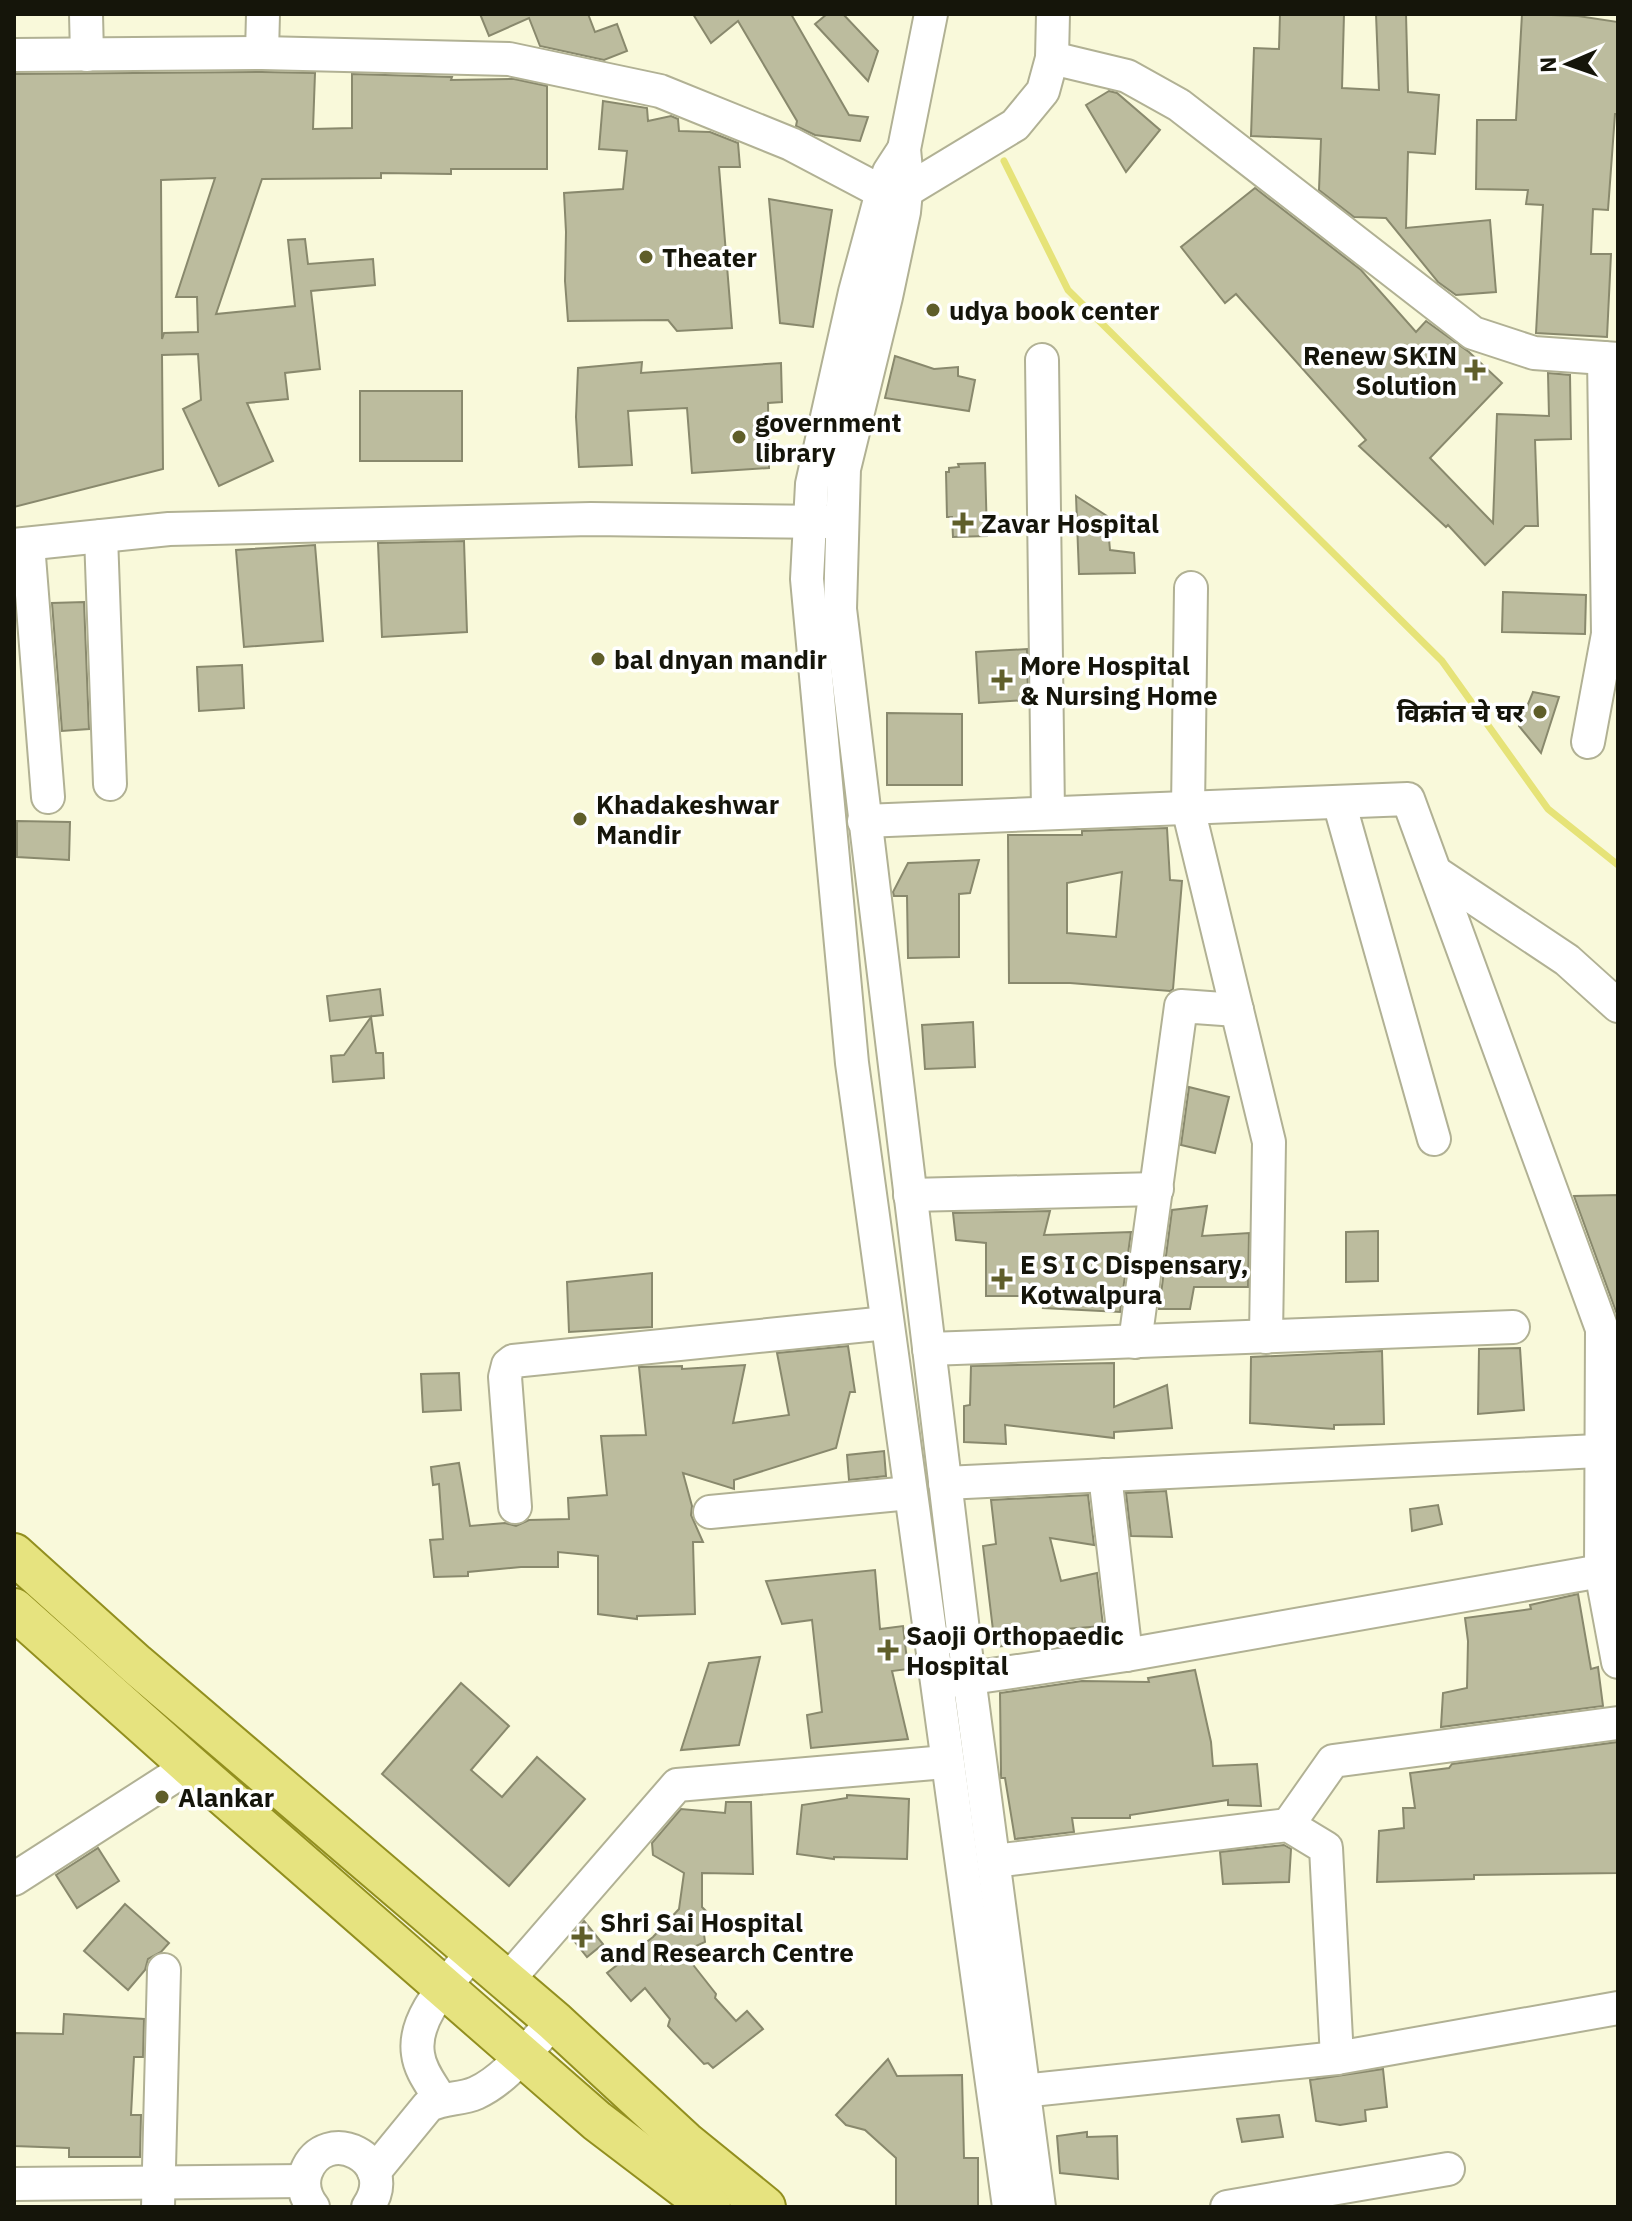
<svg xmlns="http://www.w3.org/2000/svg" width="1632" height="2221" font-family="'IBM Plex Sans','Noto Sans Devanagari',sans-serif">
  <rect width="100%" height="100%" fill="#f9f9da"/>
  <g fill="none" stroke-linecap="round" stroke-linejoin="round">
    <path stroke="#e6e378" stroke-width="7" d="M 1004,161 L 1068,290 L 1442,661 L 1548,809 L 1618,865"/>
  </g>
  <g fill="#bcbc9e" stroke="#89896d" stroke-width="2" fill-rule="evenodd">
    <path d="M 480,14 L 588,14 L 595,32 L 617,24 L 627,51 L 604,60 L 540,46 L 529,18 L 489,36 Z"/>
    <path d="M 693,14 L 791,14 L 849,115 L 868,117 L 860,141 L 815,135 L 796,126 L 797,121 L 738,21 L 711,43 Z"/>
    <path d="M 827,14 L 843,14 L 878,51 L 868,81 L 815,24 Z"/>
    <path d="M 1280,14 L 1344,14 L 1342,88 L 1379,90 L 1376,14 L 1406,14 L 1408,92 L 1439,95 L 1435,154 L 1408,152 L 1406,228 L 1490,220 L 1496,292 L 1456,295 L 1438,282 L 1386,218 L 1354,217 L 1319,190 L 1321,139 L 1251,136 L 1254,48 L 1279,49 Z"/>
    <path d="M 1522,14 L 1578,16 L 1618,22 L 1618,114 L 1615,114 L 1608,210 L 1593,209 L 1591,254 L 1611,254 L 1607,337 L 1536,333 L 1543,205 L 1526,204 L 1528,190 L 1476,189 L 1477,120 L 1516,120 Z"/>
    <path d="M 262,72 L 315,73 L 313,129 L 352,128 L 352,74 L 452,77 L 451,80 L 514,79 L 547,86 L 547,169 L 451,169 L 451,174 L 381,173 L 381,178 L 262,179 L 216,314 L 295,306 L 288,240 L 305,239 L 308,264 L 373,259 L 375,285 L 311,291 L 320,369 L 285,373 L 288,399 L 247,403 L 273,461 L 219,486 L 183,409 L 201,400 L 198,354 L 162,355 L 163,469 L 14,507 L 14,74 ZM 215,178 L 176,297 L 197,297 L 198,332 L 164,333 L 162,339 L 161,180 Z"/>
    <path d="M 1109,91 L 1117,93 L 1160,130 L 1126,172 L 1086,105 Z"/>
    <path d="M 603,101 L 647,108 L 648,121 L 671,116 L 678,119 L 679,131 L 710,132 L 738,143 L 740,167 L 719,167 L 732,328 L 677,331 L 668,320 L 568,321 L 565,281 L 566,232 L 564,193 L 623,189 L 627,151 L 599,149 Z"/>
    <path d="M 1255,188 L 1361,270 L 1416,332 L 1426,321 L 1469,352 L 1502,383 L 1430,458 L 1493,523 L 1497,414 L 1549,416 L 1548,373 L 1570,375 L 1571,439 L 1535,440 L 1538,526 L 1525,526 L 1485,565 L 1448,525 L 1446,527 L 1359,446 L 1366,440 L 1236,294 L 1225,303 L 1181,247 Z"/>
    <path d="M 769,199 L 832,210 L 813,327 L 780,323 Z"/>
    <path d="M 895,356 L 934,369 L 958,367 L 958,376 L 975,380 L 969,411 L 885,398 Z"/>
    <path d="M 642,362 L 641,373 L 781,363 L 782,402 L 768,403 L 769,468 L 692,473 L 687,408 L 628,411 L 632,465 L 579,467 L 576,417 L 578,368 Z"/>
    <rect x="360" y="391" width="102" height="70"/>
    <path d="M 985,463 L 987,536 L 953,537 L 952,517 L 947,517 L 946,472 L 949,472 L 949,468 L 959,467 L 958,464 Z"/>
    <path d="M 1076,496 L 1107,516 L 1110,550 L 1134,553 L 1135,573 L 1079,574 Z"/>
    <path d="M 464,541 L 467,632 L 382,637 L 378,543 Z"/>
    <path d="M 315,545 L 323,641 L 244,647 L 236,550 Z"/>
    <path d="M 1503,592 L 1586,595 L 1585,634 L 1502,632 Z"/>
    <path d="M 84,602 L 89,729 L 62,731 L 52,603 Z"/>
    <path d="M 1027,649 L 1028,700 L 979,703 L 976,652 Z"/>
    <path d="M 242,665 L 244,708 L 199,711 L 197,667 Z"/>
    <path d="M 1533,692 L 1559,697 L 1541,753 L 1519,726 Z"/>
    <path d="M 887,713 L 962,714 L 962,785 L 887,785 Z"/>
    <path d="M 17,821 L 70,822 L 69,860 L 17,857 Z"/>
    <path d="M 1167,828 L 1170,880 L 1182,881 L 1173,989 L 1170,991 L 1070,983 L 1009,983 L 1008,835 L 1082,835 L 1082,831 ZM 1122,872 L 1116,937 L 1067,933 L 1067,883 Z"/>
    <path d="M 979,860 L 970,893 L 959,894 L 959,957 L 908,958 L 907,896 L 894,896 L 893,892 L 908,863 Z"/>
    <path d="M 380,989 L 383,1015 L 330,1021 L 327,996 Z"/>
    <path d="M 371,1017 L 376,1053 L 383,1053 L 384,1078 L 333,1082 L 331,1056 L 344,1055 Z"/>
    <path d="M 973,1022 L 975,1067 L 925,1069 L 922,1025 Z"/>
    <path d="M 1189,1087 L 1229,1097 L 1215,1153 L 1181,1145 Z"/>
    <path d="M 1618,1195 L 1618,1317 L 1574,1196 Z"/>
    <path d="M 1207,1206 L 1202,1236 L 1249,1233 L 1248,1287 L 1194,1287 L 1190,1309 L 1159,1309 L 1172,1210 Z"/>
    <path d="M 1050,1211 L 1044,1235 L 1131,1232 L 1120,1312 L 1043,1308 L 1046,1296 L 986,1296 L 986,1243 L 956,1240 L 953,1213 Z"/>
    <path d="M 1378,1231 L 1378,1281 L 1346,1282 L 1346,1232 Z"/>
    <path d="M 652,1273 L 652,1327 L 569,1332 L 567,1282 Z"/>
    <path d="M 848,1346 L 855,1392 L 850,1392 L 836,1448 L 734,1480 L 734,1489 L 683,1473 L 692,1506 L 691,1515 L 703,1542 L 693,1542 L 695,1614 L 637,1616 L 637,1619 L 598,1614 L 598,1556 L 558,1552 L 558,1567 L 521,1567 L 468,1572 L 468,1576 L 434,1577 L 430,1540 L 443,1539 L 439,1484 L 433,1485 L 431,1467 L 459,1463 L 470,1526 L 505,1523 L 516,1526 L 529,1520 L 569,1519 L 568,1498 L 607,1495 L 601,1436 L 646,1435 L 639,1367 L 682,1366 L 682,1369 L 745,1365 L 733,1423 L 789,1415 L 777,1353 Z"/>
    <path d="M 1520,1348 L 1524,1410 L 1478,1414 L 1479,1349 Z"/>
    <path d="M 1382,1351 L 1384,1424 L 1334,1425 L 1334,1429 L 1250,1423 L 1251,1357 Z"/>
    <path d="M 1114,1363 L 1114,1407 L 1167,1385 L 1172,1428 L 1114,1432 L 1114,1438 L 1005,1425 L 1006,1444 L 964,1442 L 964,1406 L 970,1405 L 971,1366 Z"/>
    <path d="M 459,1373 L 461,1410 L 423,1412 L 421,1374 Z"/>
    <path d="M 884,1451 L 886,1476 L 849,1480 L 847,1455 Z"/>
    <path d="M 1166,1491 L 1172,1537 L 1131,1536 L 1126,1493 Z"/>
    <path d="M 1088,1495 L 1094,1545 L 1050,1538 L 1061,1581 L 1097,1573 L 1103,1626 L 1066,1629 L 1067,1639 L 995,1647 L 983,1546 L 996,1544 L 991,1500 Z"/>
    <path d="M 1438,1505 L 1442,1524 L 1412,1531 L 1410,1509 Z"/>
    <path d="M 875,1570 L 880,1629 L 903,1626 L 908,1669 L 892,1671 L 908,1739 L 811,1748 L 807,1715 L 822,1712 L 812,1620 L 782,1624 L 766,1581 Z"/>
    <path d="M 1578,1594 L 1591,1669 L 1598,1667 L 1603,1706 L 1441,1727 L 1443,1693 L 1467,1688 L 1468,1641 L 1465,1618 L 1531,1609 L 1530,1605 Z"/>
    <path d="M 760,1657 L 739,1745 L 681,1750 L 709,1663 Z"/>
    <path d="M 1195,1670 L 1211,1742 L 1213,1766 L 1257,1764 L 1261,1806 L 1228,1805 L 1228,1800 L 1130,1815 L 1130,1818 L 1072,1818 L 1074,1832 L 1015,1839 L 1005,1778 L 1001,1778 L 1001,1773 L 1000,1693 L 1082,1681 L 1149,1682 L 1148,1678 Z"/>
    <path d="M 461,1683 L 509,1726 L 471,1770 L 502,1797 L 537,1757 L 585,1799 L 509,1886 L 382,1774 Z"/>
    <path d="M 1618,1742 L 1618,1873 L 1474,1875 L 1474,1879 L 1377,1882 L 1379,1831 L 1404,1828 L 1403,1808 L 1415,1808 L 1410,1773 L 1449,1768 L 1452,1764 Z"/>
    <path d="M 847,1795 L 909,1799 L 907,1859 L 834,1857 L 834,1859 L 797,1854 L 802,1805 L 847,1798 Z"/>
    <path d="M 726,1802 L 751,1802 L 753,1874 L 702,1873 L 702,1907 L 717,1922 L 704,1934 L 705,1942 L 683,1952 L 716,1994 L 715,1998 L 736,2021 L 747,2011 L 763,2029 L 713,2068 L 708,2063 L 704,2064 L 668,2026 L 670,2019 L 645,1988 L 631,2001 L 607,1973 L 653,1937 L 679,1909 L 684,1873 L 653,1855 L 652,1843 L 681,1809 L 725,1813 Z"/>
    <path d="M 1284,1845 L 1291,1849 L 1289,1882 L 1223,1884 L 1220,1852 Z"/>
    <path d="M 98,1848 L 119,1881 L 77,1908 L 56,1875 Z"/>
    <path d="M 125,1904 L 169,1943 L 161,1952 L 148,1959 L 145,1970 L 128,1990 L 84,1951 Z"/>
    <path d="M 584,1921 L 603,1944 L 587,1957 L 571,1937 Z"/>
    <path d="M 64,2014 L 144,2019 L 143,2057 L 134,2057 L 131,2115 L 141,2115 L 140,2157 L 69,2157 L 69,2148 L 14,2146 L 14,2033 L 63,2034 Z"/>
    <path d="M 888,2059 L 897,2076 L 962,2075 L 964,2158 L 978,2158 L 978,2207 L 896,2207 L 896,2158 L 865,2130 L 846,2125 L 836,2115 Z"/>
    <path d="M 1383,2069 L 1387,2107 L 1365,2110 L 1366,2121 L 1340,2125 L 1316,2121 L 1310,2080 Z"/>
    <path d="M 1279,2115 L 1283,2137 L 1242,2142 L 1237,2119 Z"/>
    <path d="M 1087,2132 L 1087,2137 L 1117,2136 L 1118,2179 L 1060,2173 L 1057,2136 Z"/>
  </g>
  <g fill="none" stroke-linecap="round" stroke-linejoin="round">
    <g stroke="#b1b194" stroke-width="36">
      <g id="minor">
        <path d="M 86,14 L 87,55"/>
        <path d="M 931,14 L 904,149 L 907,181 L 904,212 L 886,297 L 844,469 L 840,609 L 965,1647 L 1039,2207"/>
        <path d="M 262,53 L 263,14"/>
        <path d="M 14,55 L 262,53 L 509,59 L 660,91 L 791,144 L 882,192 L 906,191 L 1015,125 L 1043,91 L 1052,58 L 1053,14"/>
        <path d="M 1052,58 L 1127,76 L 1179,105 L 1473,333 L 1534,353 L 1618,359"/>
        <path d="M 904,149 L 889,172 L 882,192 L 855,292 L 812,484 L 807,579 L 852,1063 L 1009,2207"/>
        <path d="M 1042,360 L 1048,813"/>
        <path d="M 101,536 L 110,784"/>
        <path d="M 28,544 L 48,797"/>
        <path d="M 14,545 L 169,529 L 591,519 L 830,522"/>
        <path d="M 1191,588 L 1188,808 L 1269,1142 L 1266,1337"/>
        <path d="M 1588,742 L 1608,634 L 1604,358"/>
        <path d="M 1339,802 L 1434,1139"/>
        <path d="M 864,821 L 1408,799 L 1602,1329 L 1601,1571 L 1618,1662"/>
        <path d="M 1435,872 L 1567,960 L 1618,1006"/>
        <path d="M 910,1195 L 1157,1189"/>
        <path d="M 1135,1342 L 1181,1006 L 1237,1010"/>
        <path d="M 929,1349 L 1513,1327"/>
        <path d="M 1105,1475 L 1126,1655"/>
        <path d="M 945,1483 L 1618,1450"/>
        <path d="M 515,1507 L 505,1377 L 508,1365 L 513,1361 L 887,1323"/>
        <path d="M 710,1512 L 910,1493"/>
        <path d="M 951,1681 L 1126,1655 L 1601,1571 L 1618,1575"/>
        <path d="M 1288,1825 L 1333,1761 L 1618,1723"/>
        <path d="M 994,1861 L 1288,1825 L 1326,1848 L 1337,2058"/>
        <path d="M 14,1879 L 190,1766"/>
        <path d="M 507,1981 L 677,1785 L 946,1762"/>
        <path d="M 1003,2093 L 1337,2058 L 1618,2008"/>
        <path d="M 440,2099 C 432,2085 420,2071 418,2054 C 412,2016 452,1979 473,1952"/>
        <path d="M 374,2172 L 428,2106 C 444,2097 460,2100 476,2093 C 507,2079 531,2045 554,2021"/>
        <path d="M 14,2184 L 304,2181"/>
        <path d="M 158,2207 L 164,1970"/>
        <path d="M 313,2207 C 305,2197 302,2184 306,2172 C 325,2122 401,2159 368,2207"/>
        <path d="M 1227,2207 L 1448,2169"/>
      </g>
    </g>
    <g stroke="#928f1f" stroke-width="44">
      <g id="major">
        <path d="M 14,1554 L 136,1664 L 554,2021 L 685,2142 L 765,2207"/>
        <path d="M 14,1609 L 190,1766 L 597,2121 L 710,2207"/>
      </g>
    </g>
    <use href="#minor" stroke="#fff" stroke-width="32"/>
    <use href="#major" stroke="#e6e37f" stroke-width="40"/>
  </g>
  <g fill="#5f5e2a" stroke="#fff" stroke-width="3">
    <circle cx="646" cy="257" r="8"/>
    <circle cx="933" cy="310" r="8"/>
    <path d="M1471 358h8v8h8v8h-8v8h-8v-8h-8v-8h8z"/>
    <circle cx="739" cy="437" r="8"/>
    <path d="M959 511h8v8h8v8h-8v8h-8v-8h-8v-8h8z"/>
    <circle cx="598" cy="659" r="8"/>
    <path d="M998 668h8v8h8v8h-8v8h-8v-8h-8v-8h8z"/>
    <circle cx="1540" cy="712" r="8"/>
    <circle cx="580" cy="819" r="8"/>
    <path d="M998 1267h8v8h8v8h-8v8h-8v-8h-8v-8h8z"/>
    <path d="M884 1638h8v8h8v8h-8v8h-8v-8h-8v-8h8z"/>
    <circle cx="162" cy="1797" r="8"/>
    <path d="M578 1925h8v8h8v8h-8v8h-8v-8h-8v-8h8z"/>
  </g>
  <g text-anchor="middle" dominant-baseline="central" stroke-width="7" stroke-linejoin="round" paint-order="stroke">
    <g font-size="26" font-weight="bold" fill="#15150a" stroke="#fff" text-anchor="start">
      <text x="662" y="257">Theater</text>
      <text x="949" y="310">udya book center</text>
      <text x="1457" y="355" text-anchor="end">Renew SKIN<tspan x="1457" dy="30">Solution</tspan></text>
      <text x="755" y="422">government<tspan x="755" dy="30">library</tspan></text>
      <text x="981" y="523">Zavar Hospital</text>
      <text x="614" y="659">bal dnyan mandir</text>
      <text x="1020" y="665">More Hospital<tspan x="1020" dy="30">&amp; Nursing Home</tspan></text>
      <text x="1524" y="712" text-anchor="end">विक्रांत चे घर</text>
      <text x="596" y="804">Khadakeshwar<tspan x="596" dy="30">Mandir</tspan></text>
      <text x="1020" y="1264">E S I C Dispensary,<tspan x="1020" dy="30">Kotwalpura</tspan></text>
      <text x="906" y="1635">Saoji Orthopaedic<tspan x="906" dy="30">Hospital</tspan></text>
      <text x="178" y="1797">Alankar</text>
      <text x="600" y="1922">Shri Sai Hospital<tspan x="600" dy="30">and Research Centre</tspan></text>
    </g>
  </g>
  <rect width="1632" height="2221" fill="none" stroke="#15150a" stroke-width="32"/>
  <g transform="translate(1568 64) rotate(268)" stroke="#ffffff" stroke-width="6" paint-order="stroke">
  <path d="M0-6L14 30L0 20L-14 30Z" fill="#15150a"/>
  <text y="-12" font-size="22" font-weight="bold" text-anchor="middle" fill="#15150a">N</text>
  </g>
</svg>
